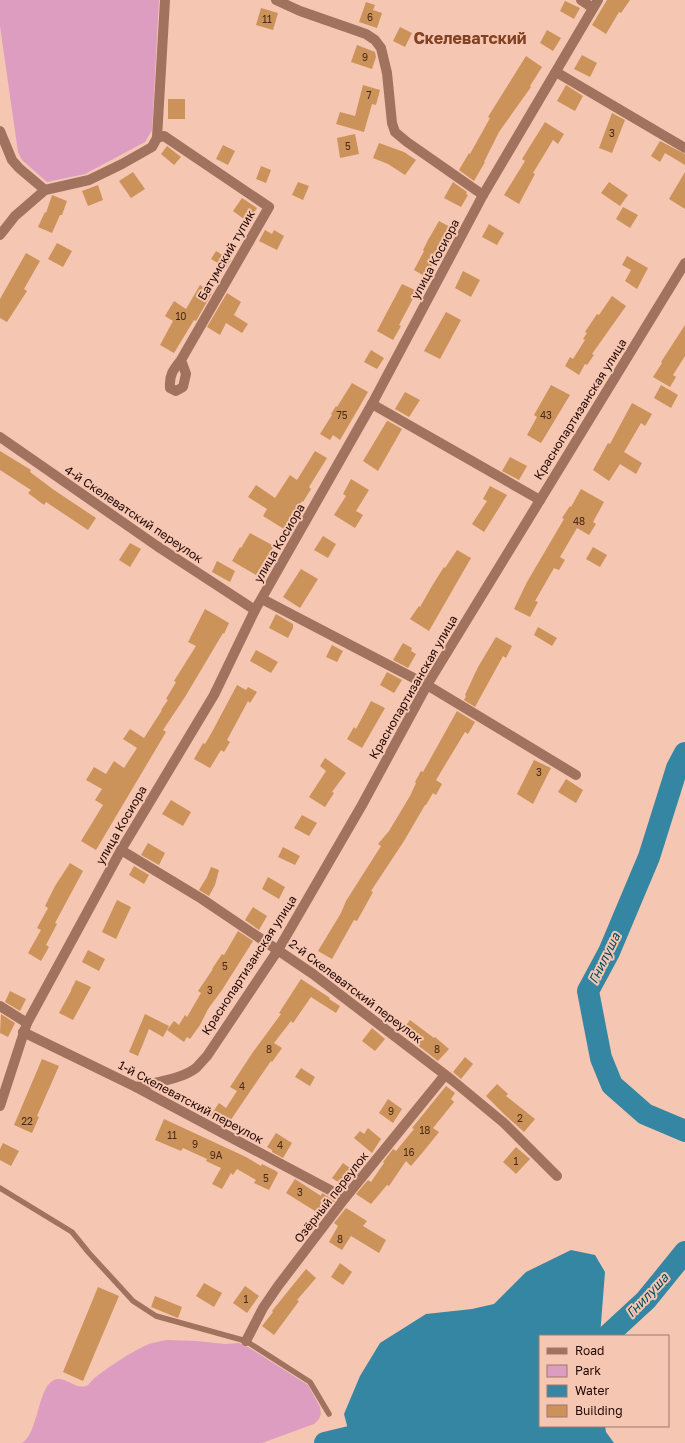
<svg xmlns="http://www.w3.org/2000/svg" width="685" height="1443" font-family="'Golos Text',sans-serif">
  <rect width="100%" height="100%" fill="#f5c6b2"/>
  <g fill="#dc9dc0">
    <path d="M 0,0 L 159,0 L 152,130 L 145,142 L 85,174 L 47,182 L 22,160 L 18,152 L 0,26 Z"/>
    <path d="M 167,1340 L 197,1341 L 225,1344 L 239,1343 L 248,1347 L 308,1385 L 320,1407 L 321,1414 L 319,1419 L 314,1424 L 303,1428 L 262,1443 L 22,1443 C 36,1435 38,1398 48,1385 C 62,1368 74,1393 88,1385 C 91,1382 93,1379 97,1376 C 112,1365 132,1351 149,1344 C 155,1342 161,1341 167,1340 Z"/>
  </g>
  <path fill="#3586a3" d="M 571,1250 L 595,1255 L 605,1272 L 600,1336 L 540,1336 L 540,1426 L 605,1426 L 606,1432 L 614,1443 L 354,1443 L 350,1437 L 344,1414 L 360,1376 L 380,1343 L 426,1314 L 472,1309 L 494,1304 L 526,1272 Z"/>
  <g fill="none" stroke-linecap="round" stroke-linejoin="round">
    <g stroke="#3586a3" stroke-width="22">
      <path d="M 685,753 L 677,768 L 649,857 L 609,952 L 588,991 L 601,1058 L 612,1085 L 645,1114 L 685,1131"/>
      <path d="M 607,1336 L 646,1300 L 685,1252"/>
      <path d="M 325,1443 L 350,1437 L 426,1443"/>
    </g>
  </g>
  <g fill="#cb9259">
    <path d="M 607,0 L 630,0 L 621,13 L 619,12 L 606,34 L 592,25 Z"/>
    <path d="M 565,1 L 580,8 L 574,19 L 560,11 Z"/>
    <path d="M 366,2 L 375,5 L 373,10 L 382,13 L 377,28 L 359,22 Z"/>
    <path d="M 261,8 L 278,13 L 273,30 L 256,25 Z"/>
    <path d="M 400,27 L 412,33 L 405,47 L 393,41 Z"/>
    <path d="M 547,30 L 561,38 L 553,51 L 540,43 Z"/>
    <path d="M 357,45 L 375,52 L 376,57 L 372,69 L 351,62 Z"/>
    <path d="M 582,55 L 597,63 L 590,77 L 574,69 Z"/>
    <path d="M 526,56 L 542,67 L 530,86 L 531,87 L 499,132 L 484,162 L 485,162 L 474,181 L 459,170 L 469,153 L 470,154 L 490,118 L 488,117 Z"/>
    <path d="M 363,85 L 380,90 L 376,105 L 372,104 L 364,132 L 336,124 L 340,112 L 355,116 Z"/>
    <path d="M 566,85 L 583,96 L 575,111 L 557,101 Z"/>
    <rect x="168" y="99" width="17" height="20"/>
    <path d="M 612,113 L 625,120 L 612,153 L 599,148 Z"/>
    <path d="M 545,122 L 564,134 L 558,144 L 553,140 L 533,173 L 535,174 L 519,204 L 504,195 L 525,161 L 522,159 Z"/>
    <path d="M 355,134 L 359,154 L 340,158 L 337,138 Z"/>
    <path d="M 660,141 L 685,154 L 685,165 L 665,153 L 660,162 L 651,156 Z"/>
    <path d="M 379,143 L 404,152 L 416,160 L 405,175 L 388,164 L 373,158 Z"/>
    <path d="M 223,145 L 235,151 L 228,165 L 216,159 Z"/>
    <path d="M 167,146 L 181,157 L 174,165 L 161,154 Z"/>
    <path d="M 261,166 L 271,170 L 266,183 L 256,179 Z"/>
    <path d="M 133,172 L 145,189 L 131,198 L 119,181 Z"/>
    <path d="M 685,172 L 685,209 L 669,199 Z"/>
    <path d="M 298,182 L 309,186 L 303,200 L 292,195 Z"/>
    <path d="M 453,182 L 467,192 L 466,194 L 468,195 L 461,207 L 444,198 Z"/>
    <path d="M 609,182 L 628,195 L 620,206 L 601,193 Z"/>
    <path d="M 98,185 L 103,200 L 88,206 L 82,191 Z"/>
    <path d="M 52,195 L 67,201 L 62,215 L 60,215 L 52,233 L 38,227 L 45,212 L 46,213 Z"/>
    <path d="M 242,198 L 257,208 L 248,222 L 233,211 Z"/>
    <path d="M 623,207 L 638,215 L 630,228 L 616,219 Z"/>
    <path d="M 439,221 L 452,228 L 426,277 L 414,270 L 424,251 L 423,250 L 428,240 Z"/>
    <path d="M 489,224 L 504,233 L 497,245 L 482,237 Z"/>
    <path d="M 265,230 L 272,234 L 274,230 L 284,236 L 277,250 L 259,241 Z"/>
    <path d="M 57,243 L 72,251 L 63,267 L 48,259 Z"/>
    <path d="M 216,251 L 231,260 L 226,268 L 211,259 Z"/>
    <path d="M 26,253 L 40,261 L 24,289 L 27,291 L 7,322 L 0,318 L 0,299 Z"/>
    <path d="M 627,256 L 648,268 L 637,289 L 625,281 L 631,270 L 622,265 Z"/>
    <path d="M 463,271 L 480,280 L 471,297 L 455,288 Z"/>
    <path d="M 402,284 L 417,291 L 399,325 L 401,326 L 393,340 L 377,331 Z"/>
    <path d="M 200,285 L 212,293 L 196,321 L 194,320 L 174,353 L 160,345 L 173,321 L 165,316 L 174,301 L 186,309 Z"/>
    <path d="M 227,293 L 241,302 L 234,315 L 248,324 L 242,333 L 226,323 L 220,335 L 207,327 Z"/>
    <path d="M 612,296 L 626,306 L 592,354 L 594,355 L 587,365 L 585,364 L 579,375 L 565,366 L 570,357 L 573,359 L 585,340 L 583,339 L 587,333 L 585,332 L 597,314 L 599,315 Z"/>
    <path d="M 446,312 L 461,320 L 440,359 L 424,351 Z"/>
    <path d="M 685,325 L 685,356 L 673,375 L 676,377 L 670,387 L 653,377 L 662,363 L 661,362 Z"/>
    <path d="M 371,350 L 384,358 L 377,369 L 364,362 Z"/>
    <path d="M 352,383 L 368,392 L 340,440 L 333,435 L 330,440 L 320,434 L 332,415 L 331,414 L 336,406 L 337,407 Z"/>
    <path d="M 551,385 L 570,395 L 541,443 L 527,435 L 537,417 L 534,415 Z"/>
    <path d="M 661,385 L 678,395 L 671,408 L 654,398 Z"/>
    <path d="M 405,392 L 420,400 L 409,417 L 395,409 Z"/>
    <path d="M 632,403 L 652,414 L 645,426 L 641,423 L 624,452 L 642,463 L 636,474 L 620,464 L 609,481 L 593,470 L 608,443 L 610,444 Z"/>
    <path d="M 387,421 L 388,421 L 402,429 L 378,471 L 363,461 Z"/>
    <path d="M 0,451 L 31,470 L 30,472 L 54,490 L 96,518 L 88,530 L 46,502 L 44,505 L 28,493 L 31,490 L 0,470 Z"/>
    <path d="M 315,451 L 327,458 L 309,487 L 311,489 L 303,502 L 302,501 L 284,529 L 263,516 L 267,509 L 248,497 L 256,485 L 275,498 L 290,475 L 297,480 Z"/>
    <path d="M 510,457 L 527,466 L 519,480 L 502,471 Z"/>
    <path d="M 351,479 L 369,490 L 356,511 L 363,515 L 355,528 L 334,515 L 346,496 L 343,494 Z"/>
    <path d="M 490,486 L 507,495 L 484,532 L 472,524 L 487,501 L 483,499 Z"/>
    <path d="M 581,489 L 604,502 L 593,522 L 596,524 L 589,535 L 577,528 L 560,557 L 565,560 L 559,570 L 554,568 L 535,601 L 538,602 L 530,617 L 514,609 L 527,582 L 564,519 L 562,518 L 570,506 L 571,507 Z"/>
    <path d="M 250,533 L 274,546 L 256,575 L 232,561 L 240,547 L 241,548 Z"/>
    <path d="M 323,536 L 336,544 L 328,558 L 314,550 Z"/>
    <path d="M 130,543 L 141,549 L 130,567 L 119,560 Z"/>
    <path d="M 593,547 L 607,555 L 600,567 L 586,559 Z"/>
    <path d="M 457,550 L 471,558 L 429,631 L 410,619 L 419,606 L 420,607 L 432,586 L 444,567 L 445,568 Z"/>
    <path d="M 217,561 L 235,571 L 230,582 L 212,572 Z"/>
    <path d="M 301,569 L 318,579 L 300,608 L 283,597 Z"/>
    <path d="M 205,609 L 229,623 L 224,634 L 223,633 L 185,697 L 163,730 L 166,732 L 96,850 L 81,841 L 103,805 L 95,800 L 102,789 L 86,780 L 94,767 L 106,774 L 114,761 L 124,768 L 137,748 L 123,739 L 130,729 L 144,738 L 162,710 L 161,710 L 168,700 L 166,699 L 176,682 L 174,681 L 196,646 L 188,642 Z"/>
    <path d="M 276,614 L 293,624 L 293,628 L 288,638 L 269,628 Z"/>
    <path d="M 538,627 L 557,638 L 552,646 L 534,635 Z"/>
    <path d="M 496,637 L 512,646 L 506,658 L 503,656 L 475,707 L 464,700 L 466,696 L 465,695 L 478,667 Z"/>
    <path d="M 403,643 L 412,648 L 411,651 L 416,654 L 408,668 L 393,660 Z"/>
    <path d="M 332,645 L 343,651 L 337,662 L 326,657 Z"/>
    <path d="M 256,650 L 278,662 L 271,673 L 250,661 Z"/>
    <path d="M 387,672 L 402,680 L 394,693 L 380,685 Z"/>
    <path d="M 237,685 L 246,690 L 248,687 L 257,692 L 250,703 L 248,701 L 227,740 L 230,742 L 224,752 L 221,750 L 210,768 L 194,759 L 203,743 L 205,744 L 212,732 Z"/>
    <path d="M 371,701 L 385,708 L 362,748 L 347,739 L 354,727 L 356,729 Z"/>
    <path d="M 457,711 L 475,722 L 468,734 L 465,732 L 436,780 L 442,784 L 436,795 L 433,793 L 426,805 L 425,805 L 404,841 L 371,891 L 373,892 L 357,921 L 354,920 L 332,959 L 318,951 L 341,913 L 346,901 L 381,846 L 378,844 L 389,831 L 410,796 L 416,783 L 415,782 L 421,771 L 423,772 Z"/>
    <path d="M 325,758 L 346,773 L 332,792 L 334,793 L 325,807 L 309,797 L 326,771 L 320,766 Z"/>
    <path d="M 534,760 L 551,768 L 533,804 L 517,794 Z"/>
    <path d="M 566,779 L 583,790 L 576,803 L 558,792 Z"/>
    <path d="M 171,800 L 191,812 L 183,826 L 162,814 Z"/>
    <path d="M 302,815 L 317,823 L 309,836 L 294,828 Z"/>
    <path d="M 148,843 L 165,853 L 159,865 L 141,855 Z"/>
    <path d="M 283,847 L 300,856 L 295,865 L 278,857 Z"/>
    <path d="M 70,863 L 83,871 L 55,923 L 57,924 L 46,945 L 49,947 L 41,961 L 28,953 L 41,930 L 37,928 L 48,908 L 45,906 L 55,886 Z"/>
    <path d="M 134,866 L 149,875 L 144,884 L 129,875 Z"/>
    <path d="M 211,867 L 219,870 L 215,885 L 209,896 L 199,890 L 207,877 Z"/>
    <path d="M 268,877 L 285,887 L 279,899 L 262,889 Z"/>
    <path d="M 117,900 L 131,907 L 116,939 L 102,932 Z"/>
    <path d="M 253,907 L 267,916 L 259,930 L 245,920 Z"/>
    <path d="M 238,931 L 253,941 L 222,990 L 208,1009 L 200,1025 L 190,1039 L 187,1037 L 184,1042 L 167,1030 L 174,1021 L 179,1025 L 185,1015 L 187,1017 L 201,993 L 198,991 L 213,969 L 212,969 L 222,954 L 224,955 Z"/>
    <path d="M 88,950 L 105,959 L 99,971 L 82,962 Z"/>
    <path d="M 301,979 L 330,998 L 329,999 L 340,1006 L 336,1013 L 311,997 L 293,1023 L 291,1021 L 274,1043 L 282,1048 L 272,1062 L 271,1061 L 262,1074 L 226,1127 L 210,1116 L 219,1103 L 226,1108 L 237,1091 L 230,1087 L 253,1052 L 281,1014 L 279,1013 Z"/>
    <path d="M 76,980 L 91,987 L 73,1020 L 59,1013 L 71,991 L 71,990 Z"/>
    <path d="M 10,991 L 26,999 L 20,1011 L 5,1002 Z"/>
    <path d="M 1,1014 L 15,1023 L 8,1037 L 0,1033 Z"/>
    <path d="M 145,1014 L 169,1026 L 163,1037 L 149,1029 L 138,1056 L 129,1052 Z"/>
    <path d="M 410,1020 L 434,1038 L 435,1037 L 449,1049 L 438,1061 L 401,1032 Z"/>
    <path d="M 372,1028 L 385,1039 L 375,1051 L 362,1041 Z"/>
    <path d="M 465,1057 L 473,1064 L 461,1079 L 453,1072 Z"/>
    <path d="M 42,1059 L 59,1066 L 37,1116 L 39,1117 L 32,1133 L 14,1125 Z"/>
    <path d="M 301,1068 L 315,1077 L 310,1086 L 295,1077 Z"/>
    <path d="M 497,1084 L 508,1094 L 506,1096 L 535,1119 L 524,1132 L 506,1116 L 486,1096 Z"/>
    <path d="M 446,1086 L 455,1093 L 451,1099 L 454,1102 L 433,1128 L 439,1132 L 423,1152 L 411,1166 L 406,1161 L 389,1186 L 387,1185 L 371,1204 L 356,1194 L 368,1180 L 371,1182 L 384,1163 L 383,1162 L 393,1149 L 396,1151 L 414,1129 L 412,1128 Z"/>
    <path d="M 388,1099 L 402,1109 L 393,1123 L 379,1113 Z"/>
    <path d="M 164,1119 L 246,1157 L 261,1166 L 262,1164 L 276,1171 L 278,1173 L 269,1190 L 254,1183 L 256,1180 L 237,1169 L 233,1175 L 231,1173 L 222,1189 L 212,1184 L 221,1168 L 206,1161 L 207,1159 L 183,1148 L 181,1151 L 155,1140 Z"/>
    <path d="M 368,1128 L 381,1139 L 372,1153 L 354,1138 L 360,1131 L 364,1134 Z"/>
    <path d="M 276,1133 L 292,1143 L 283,1158 L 272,1152 L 272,1150 L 267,1147 Z"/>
    <path d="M 3,1143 L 19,1151 L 11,1166 L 0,1160 L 0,1149 Z"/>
    <path d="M 516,1147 L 530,1159 L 516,1174 L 503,1162 Z"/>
    <path d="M 343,1163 L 357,1173 L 346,1187 L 332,1178 Z"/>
    <path d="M 295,1179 L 321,1196 L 322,1193 L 335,1201 L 323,1216 L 286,1193 Z"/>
    <path d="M 346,1208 L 367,1221 L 363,1226 L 386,1240 L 379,1253 L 351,1236 L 342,1250 L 329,1242 L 338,1226 L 334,1223 Z"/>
    <path d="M 340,1263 L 352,1272 L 343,1285 L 331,1277 Z"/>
    <path d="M 306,1269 L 316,1278 L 297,1300 L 299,1301 L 274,1335 L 262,1326 L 273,1312 L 272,1311 Z"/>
    <path d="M 204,1283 L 222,1293 L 214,1307 L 196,1296 Z"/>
    <path d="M 245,1286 L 259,1296 L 247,1313 L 233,1303 Z"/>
    <path d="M 98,1287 L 119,1296 L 83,1381 L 63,1372 Z"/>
    <path d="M 155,1296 L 182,1307 L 178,1318 L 151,1307 Z"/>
  </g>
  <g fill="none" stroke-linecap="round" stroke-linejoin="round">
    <path stroke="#a1725d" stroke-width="5.5" d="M 0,1188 L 72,1232 L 89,1253 L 133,1301 L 156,1316 L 246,1341 L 310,1382 L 329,1414"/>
    <g stroke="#a1725d" stroke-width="10">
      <path d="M 276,0 L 300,11 L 366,34 L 375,40 L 381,48 L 387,73 L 392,123 L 395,132 L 407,142 L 483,195"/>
      <path d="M 581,0 L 593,8"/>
      <path d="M 556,72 L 685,148"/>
      <path d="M 0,131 L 12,160 L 19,168 L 45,190"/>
      <path d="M 157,138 L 164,136 L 269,207 L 181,360 C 173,370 169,375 170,388 L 176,391 L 183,387 L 186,374 L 181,360"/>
      <path d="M 0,235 L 15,216 L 45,190 L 89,180 L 122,164 L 152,147 L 157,138 L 165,0"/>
      <path d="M 372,404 L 540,500"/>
      <path d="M 0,437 L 157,546 L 255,610"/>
      <path d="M 262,599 L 427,685 L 576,775"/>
      <path d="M 121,850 L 202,899 L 313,974 L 452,1080 L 504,1123 L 557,1176"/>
      <path d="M 0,1006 L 27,1023"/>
      <path d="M 23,1032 L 136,1087 L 345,1198"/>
      <path d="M 136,1087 C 155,1082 180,1080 196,1068 C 200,1064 203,1060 207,1056 L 278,950 L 362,805 L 427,685 L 685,263"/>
      <path d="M 0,1106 L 27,1023 L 121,850 L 214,695 L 255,610 L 372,404 L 483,195 L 598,0"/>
      <path d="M 246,1341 L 263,1308 L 278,1286 L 345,1198 L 445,1075"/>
    </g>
  </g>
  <g text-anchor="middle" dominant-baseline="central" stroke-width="4" stroke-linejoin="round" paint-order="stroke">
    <g font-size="10" fill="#4b2916">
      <text x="370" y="17">6</text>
      <text x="267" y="19">11</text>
      <text x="365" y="57">9</text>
      <text x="369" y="95">7</text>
      <text x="612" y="133">3</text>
      <text x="348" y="146">5</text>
      <text x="181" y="316">10</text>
      <text x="342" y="415">75</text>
      <text x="546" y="415">43</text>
      <text x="579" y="521">48</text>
      <text x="539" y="772">3</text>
      <text x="225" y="966">5</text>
      <text x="210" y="990">3</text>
      <text x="269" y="1049">8</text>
      <text x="437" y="1049">8</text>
      <text x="242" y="1086">4</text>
      <text x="391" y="1111">9</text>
      <text x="520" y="1118">2</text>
      <text x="27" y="1121">22</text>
      <text x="425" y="1130">18</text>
      <text x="172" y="1135">11</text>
      <text x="195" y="1144">9</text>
      <text x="280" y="1145">4</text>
      <text x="409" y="1152">16</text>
      <text x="216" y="1155">9А</text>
      <text x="516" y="1161">1</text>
      <text x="266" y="1178">5</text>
      <text x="300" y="1192">3</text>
      <text x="340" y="1239">8</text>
      <text x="246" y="1299">1</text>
    </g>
    <g font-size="12" fill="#200600" stroke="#f5c6b2">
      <text transform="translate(226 255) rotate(-60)">Батумский тупик</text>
      <text transform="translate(435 259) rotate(-62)">улица Косиора</text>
      <text transform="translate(580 409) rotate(-58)">Краснопартизанская улица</text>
      <text transform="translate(134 514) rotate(34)">4-й Скелеватский переулок</text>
      <text transform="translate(279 543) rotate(-60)">улица Косиора</text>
      <text transform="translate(413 687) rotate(-60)">Краснопартизанская улица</text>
      <text transform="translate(121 825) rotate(-60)">улица Косиора</text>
      <text transform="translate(249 965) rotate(-57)">Краснопартизанская улица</text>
      <text transform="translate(356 991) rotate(37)">2-й Скелеватский переулок</text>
      <text transform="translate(191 1102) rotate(28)">1-й Скелеватский переулок</text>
      <text transform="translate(331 1197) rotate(-52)">Озёрный переулок</text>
    </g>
    <g font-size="13" font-style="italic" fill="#034b60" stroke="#f5c6b2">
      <text transform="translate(604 958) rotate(-64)">Гнилуша</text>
      <text transform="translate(647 1295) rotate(-47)">Гнилуша</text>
    </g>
    <g font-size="16" font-weight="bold" fill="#824120" stroke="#f5c6b2">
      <text x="470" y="38">Скелеватский</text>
    </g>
  </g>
  <rect x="539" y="1335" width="130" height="92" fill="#f5c6b2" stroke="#a0796b"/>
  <rect x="547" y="1348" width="20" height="6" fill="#a1725d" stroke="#a0796b"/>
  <text x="575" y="1355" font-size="12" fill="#200600">Road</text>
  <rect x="547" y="1365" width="20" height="12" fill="#dc9dc0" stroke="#a0796b"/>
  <text x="575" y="1375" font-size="12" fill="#200600">Park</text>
  <rect x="547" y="1385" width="20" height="12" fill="#3586a3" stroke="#a0796b"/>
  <text x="575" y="1395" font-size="12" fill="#200600">Water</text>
  <rect x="547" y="1405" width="20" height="12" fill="#cb9259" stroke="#a0796b"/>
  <text x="575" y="1415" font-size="12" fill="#200600">Building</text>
</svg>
